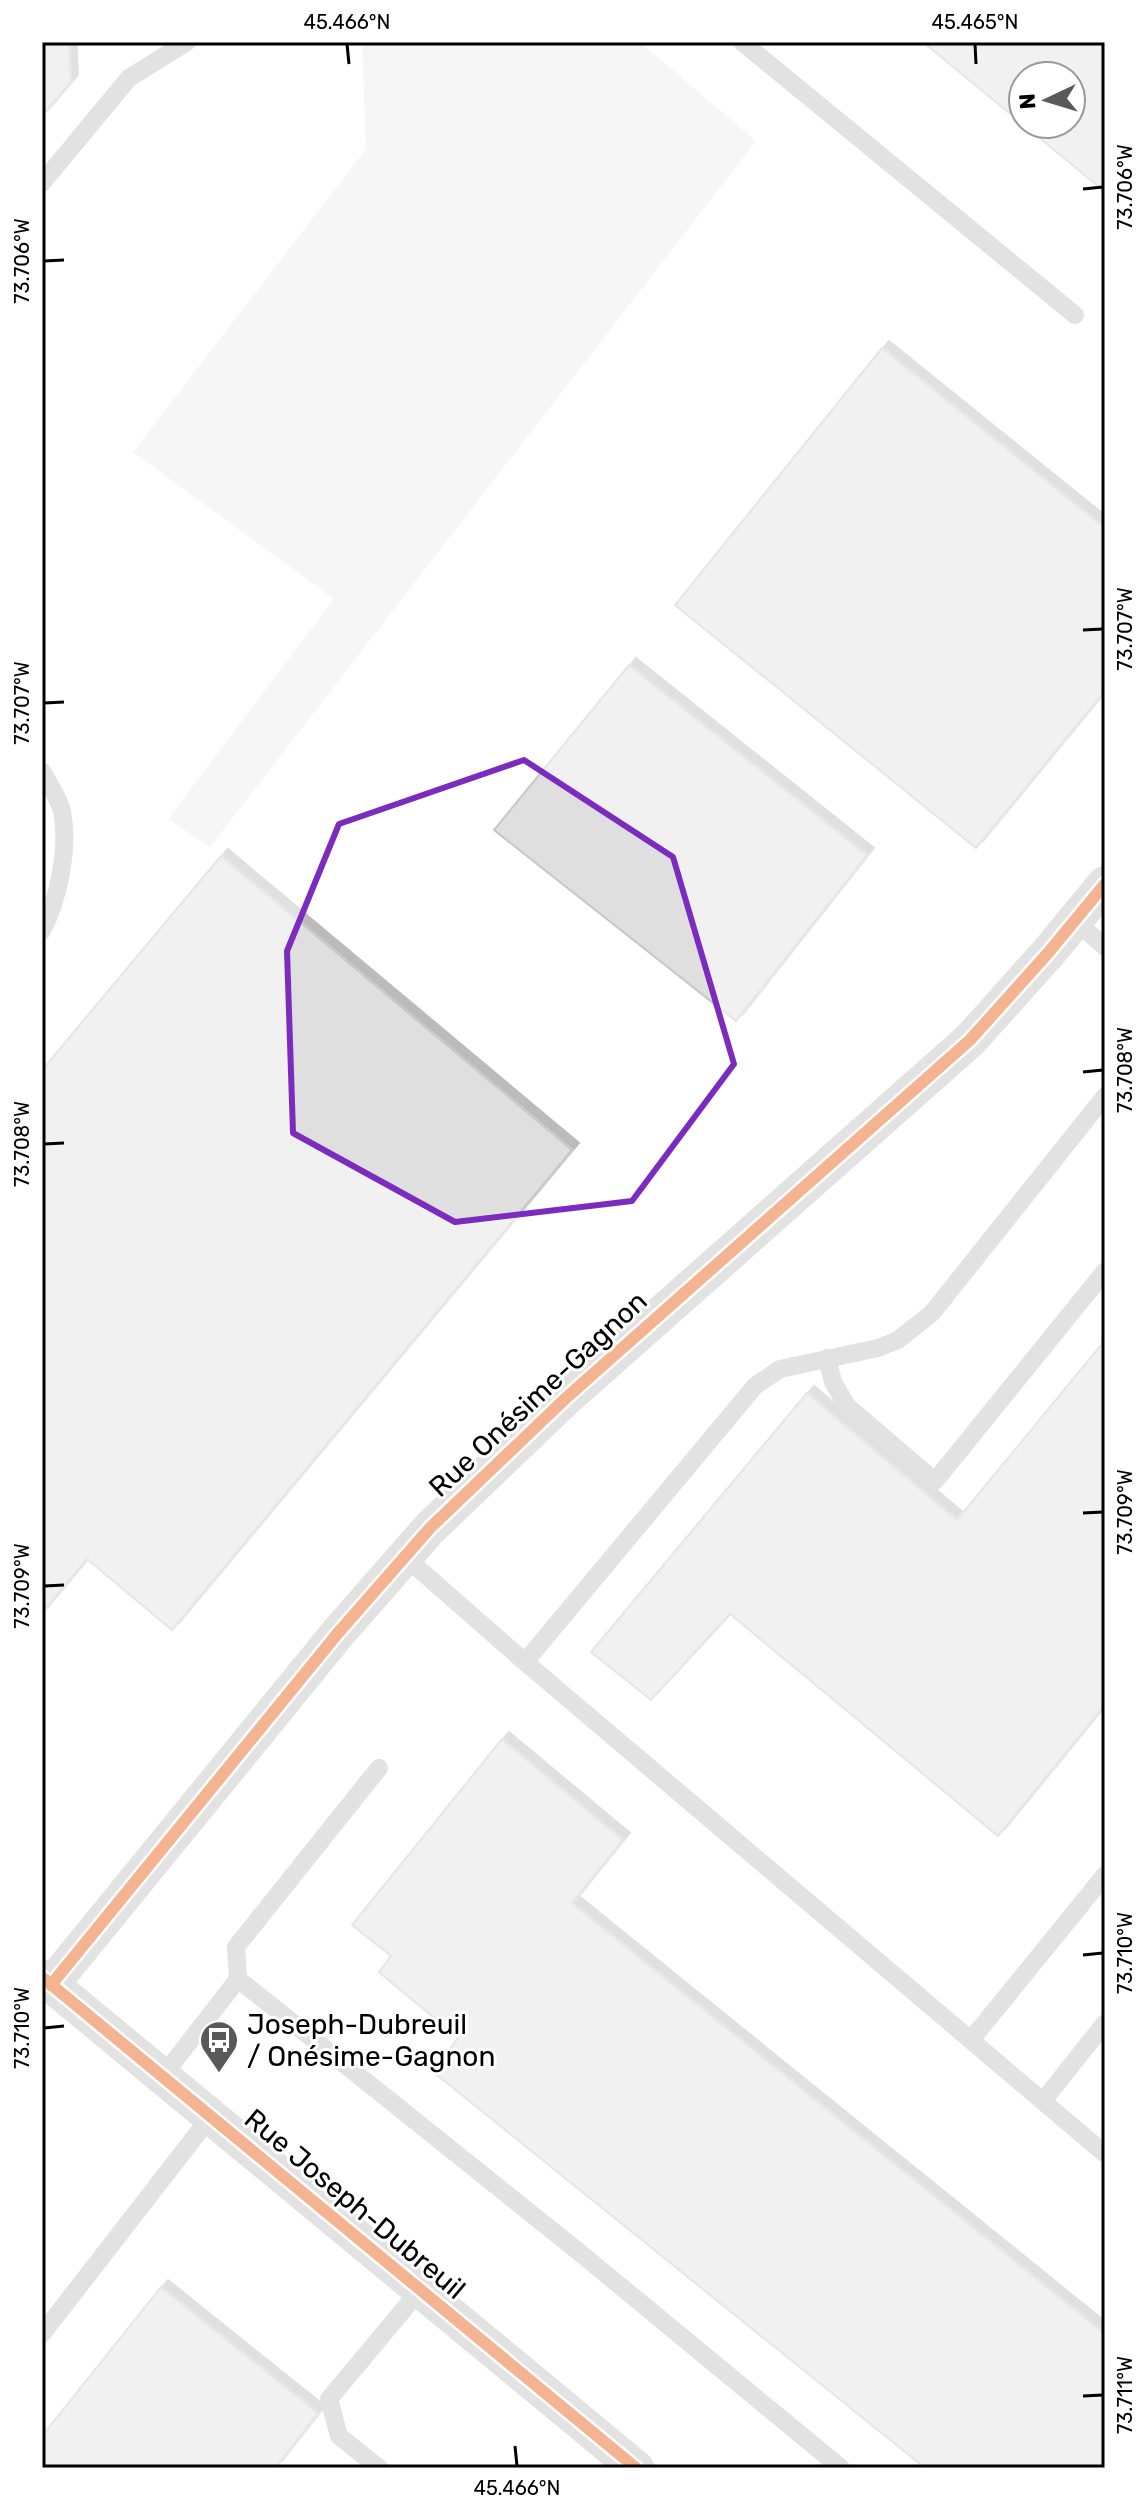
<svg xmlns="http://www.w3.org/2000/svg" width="1147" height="2510" font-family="Rubik,sans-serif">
  <defs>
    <filter id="shadow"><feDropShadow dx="7" dy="-7" stdDeviation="0" flood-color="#0004"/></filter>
  </defs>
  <rect width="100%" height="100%" fill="#fff"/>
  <path fill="#ececec" d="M 362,42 L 640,42 L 756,141 L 210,847 L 168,819 L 334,599 L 133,452 L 366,149 Z"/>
  <g fill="#dfdfdf" stroke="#c7c7c7" stroke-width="2" fill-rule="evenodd" filter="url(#shadow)">
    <path d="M 42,42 L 69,42 L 71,82 L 42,116 Z"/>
    <path d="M 923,42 L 1105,42 L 1105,192 ZM 1023,76 L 1071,76 L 1071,124 L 1023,124 Z"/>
    <path d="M 882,348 L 1105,528 L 1105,691 L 976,848 L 675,605 Z"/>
    <path d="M 629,665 L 867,855 L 736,1021 L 494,830 Z"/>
    <path d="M 221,856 L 572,1150 L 172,1630 L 87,1559 L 42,1613 L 42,1070 Z"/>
    <path d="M 1105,1340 L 1105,1705 L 998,1836 L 730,1614 L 651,1700 L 591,1652 L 807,1393 L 957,1520 Z"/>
    <path d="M 502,1739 L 623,1840 L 572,1903 L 1105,2334 L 1105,2468 L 925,2468 L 432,2071 L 458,2038 L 379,1972 L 391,1956 L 352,1925 Z"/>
    <path d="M 161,2287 L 318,2413 L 275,2468 L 42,2468 L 42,2436 Z"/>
  </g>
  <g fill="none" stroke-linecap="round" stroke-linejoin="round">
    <g stroke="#bebebe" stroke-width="18">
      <path d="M 742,42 L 1075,315"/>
      <path d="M 42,183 L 129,78 L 187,42"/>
      <path d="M 42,771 C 48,783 59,798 62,811 C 69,848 59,898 42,931"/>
      <path d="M 1075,921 L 1105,947"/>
      <path d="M 827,1358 L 833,1382 L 847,1406 L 935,1481 L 1105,1271"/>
      <path d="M 404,1556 L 525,1662 L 755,1386 L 780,1369 L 878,1348 L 898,1340 L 932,1313 L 1105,1096"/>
      <path d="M 525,1662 L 1105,2154"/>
      <path d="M 238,1979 L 236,1947 L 379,1768"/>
      <path d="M 971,2040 L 1105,1875"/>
      <path d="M 162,2077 L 238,1979 L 579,2252 L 841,2468"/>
      <path d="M 1043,2101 L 1105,2023"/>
      <path d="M 42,2334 L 211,2116"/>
      <path d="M 379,2468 L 339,2436 L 329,2399 L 420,2290"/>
    </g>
    <g stroke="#bebebe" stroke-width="36">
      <path d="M 42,1977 L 636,2468"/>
      <path d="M 51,1985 L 338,1633 L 430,1528 L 566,1398 L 970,1040 L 1048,953 L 1105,884"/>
    </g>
    <g stroke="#fff" stroke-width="17">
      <g id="cycleway">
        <path d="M 42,1977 L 636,2468"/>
        <path d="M 51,1985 L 338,1633 L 430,1528 L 566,1398 L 970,1040 L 1048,953 L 1105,884"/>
      </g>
    </g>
    <use href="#cycleway" stroke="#e8590c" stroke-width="12"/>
  </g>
  <path d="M0 0H1147V2510H0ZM 524,760 L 673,857 L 734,1064 L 632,1201 L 455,1222 L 293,1133 L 287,951 L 339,824 Z" fill="#fff" fill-opacity=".55" fill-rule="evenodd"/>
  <path fill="none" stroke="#7b2cbf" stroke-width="6" stroke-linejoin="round" d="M 524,760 L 673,857 L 734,1064 L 632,1201 L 455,1222 L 293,1133 L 287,951 L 339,824 Z"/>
  <path fill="none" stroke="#000" stroke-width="3" d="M 347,44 L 349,64M 975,44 L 976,64M 1083,189 L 1103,187M 44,261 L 64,260M 1083,630 L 1103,629M 44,703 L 64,702M 1083,1072 L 1103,1070M 44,1144 L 64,1143M 1083,1513 L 1103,1512M 44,1586 L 64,1585M 1083,1955 L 1103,1953M 44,2028 L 64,2026M 1083,2396 L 1103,2395M 515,2446 L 517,2466"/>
  <defs>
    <g id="bus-pin" transform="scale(2)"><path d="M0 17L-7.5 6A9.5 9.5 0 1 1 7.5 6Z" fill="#595959" stroke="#fff"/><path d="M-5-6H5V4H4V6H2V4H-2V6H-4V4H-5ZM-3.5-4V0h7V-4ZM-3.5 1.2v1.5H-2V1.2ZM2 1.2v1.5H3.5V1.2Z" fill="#fff"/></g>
  </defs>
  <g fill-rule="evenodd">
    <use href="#bus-pin" x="219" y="2040"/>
  </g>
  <g text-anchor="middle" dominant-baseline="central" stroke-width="6" stroke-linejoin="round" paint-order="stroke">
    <g font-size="28" fill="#000" stroke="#fff">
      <text transform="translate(538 1394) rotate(-43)">Rue Onésime-Gagnon</text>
      <text transform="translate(355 2204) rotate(40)">Rue Joseph-Dubreuil</text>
    </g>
    <g font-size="28" fill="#000" stroke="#fff" text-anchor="start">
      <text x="247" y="2024">Joseph-Dubreuil<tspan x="247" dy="32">/ Onésime-Gagnon</tspan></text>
    </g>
  </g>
  <rect width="1147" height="2510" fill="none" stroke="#ffffff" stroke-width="88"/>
  <g transform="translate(1047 100) rotate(266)"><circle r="38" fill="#ffffff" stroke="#999999" stroke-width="2"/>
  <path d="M0-6L14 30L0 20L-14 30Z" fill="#595959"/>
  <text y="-12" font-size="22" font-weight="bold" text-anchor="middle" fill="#000000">N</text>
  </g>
  <rect x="44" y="44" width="1059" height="2422" fill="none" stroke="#000" stroke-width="3"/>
  <g font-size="20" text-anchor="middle" fill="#000">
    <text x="347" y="29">45.466°N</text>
    <text x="975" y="29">45.465°N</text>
    <text transform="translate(1125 187) rotate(-90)" y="7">73.706°W</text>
    <text transform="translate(22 261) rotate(-90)" y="7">73.706°W</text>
    <text transform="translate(1125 629) rotate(-90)" y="7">73.707°W</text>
    <text transform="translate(22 703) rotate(-90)" y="7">73.707°W</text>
    <text transform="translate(1125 1070) rotate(-90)" y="7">73.708°W</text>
    <text transform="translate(22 1144) rotate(-90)" y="7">73.708°W</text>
    <text transform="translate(1125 1512) rotate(-90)" y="7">73.709°W</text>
    <text transform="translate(22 1586) rotate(-90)" y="7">73.709°W</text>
    <text transform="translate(1125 1953) rotate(-90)" y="7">73.710°W</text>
    <text transform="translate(22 2028) rotate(-90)" y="7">73.710°W</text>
    <text transform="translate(1125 2395) rotate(-90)" y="7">73.711°W</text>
    <text x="517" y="2495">45.466°N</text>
  </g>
</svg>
